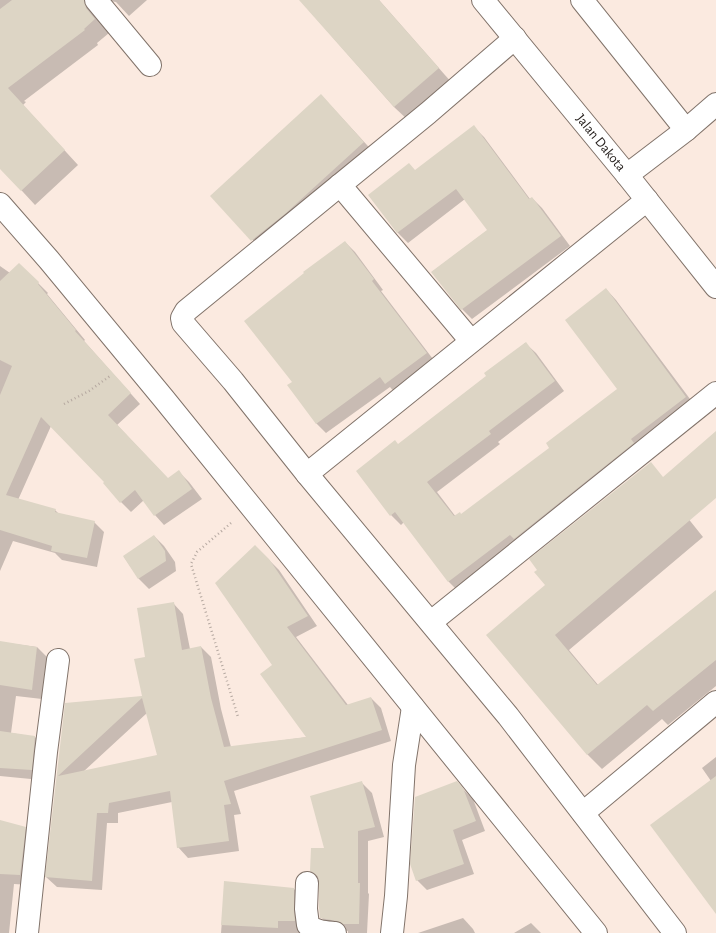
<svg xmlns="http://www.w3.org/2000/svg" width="716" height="933" font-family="'Alegreya Sans',sans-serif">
  <rect width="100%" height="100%" fill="#fbeae0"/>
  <g fill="#0003" fill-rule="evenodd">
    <path d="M 0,0 L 147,0 L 129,16 L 116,2 L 109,1 L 98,18 L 100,23 L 109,33 L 97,43 L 98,45 L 24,101 L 26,102 L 23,105 L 78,165 L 35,205 L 0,167 Z"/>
    <path d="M 300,0 L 379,0 L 452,83 L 409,121 L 394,107 Z"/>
    <path d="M 321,95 L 378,157 L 267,255 L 211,196 Z"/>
    <path d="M 474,127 L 484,137 L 530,199 L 532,198 L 542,208 L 570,246 L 472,319 L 462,309 L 432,272 L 488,230 L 465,199 L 408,243 L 398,233 L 369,195 L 416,171 Z"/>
    <path d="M 345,242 L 355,252 L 383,290 L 381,291 L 436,363 L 396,394 L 390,387 L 326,433 L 316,423 L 293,382 Z"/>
    <path d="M 19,264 L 48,293 L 47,294 L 85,340 L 84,341 L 140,404 L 117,425 L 168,479 L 179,472 L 189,482 L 202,499 L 164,525 L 155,515 L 144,500 L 131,512 L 121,502 L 105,482 L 51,426 L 18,500 L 55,510 L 59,514 L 94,522 L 104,532 L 97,567 L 62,560 L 55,553 L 13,541 L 0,571 L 0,266 L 10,273 Z"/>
    <path d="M 606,289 L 616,300 L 696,407 L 459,592 L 449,582 L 404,522 L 401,525 L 391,515 L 398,445 L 487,376 L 525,343 L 536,353 L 564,391 L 498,442 L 500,444 L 437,492 L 456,517 L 462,515 L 551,448 L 618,389 Z"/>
    <path d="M 659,482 L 703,537 L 569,650 L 599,686 L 716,591 L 716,686 L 668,725 L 662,719 L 602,769 L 588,755 L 488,635 L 546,586 Z"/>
    <path d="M 154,536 L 164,546 L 175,562 L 176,571 L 149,589 L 139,579 L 124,557 Z"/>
    <path d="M 255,546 L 279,570 L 317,626 L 296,637 L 348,705 L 371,698 L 381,708 L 391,741 L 234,791 L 241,814 L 234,815 L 239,851 L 188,858 L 178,847 L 172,802 L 118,813 L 118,823 L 107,823 L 102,890 L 57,887 L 46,877 L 66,704 L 143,697 L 146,657 L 173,603 L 183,614 L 190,649 L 201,647 L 211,657 L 221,709 L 231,747 L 308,737 L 274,665 ZM 147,713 L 158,756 L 83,772 Z"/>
    <path d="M 0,642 L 37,647 L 47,657 L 42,699 L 16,696 L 11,733 L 35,737 L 45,747 L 41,780 L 0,776 Z"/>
    <path d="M 716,757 L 716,912 L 711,781 L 702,768 Z"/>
    <path d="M 456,782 L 473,799 L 485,831 L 462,840 L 474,874 L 427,890 L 417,880 Z"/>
    <path d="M 362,783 L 372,793 L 384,837 L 368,841 L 368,893 L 369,894 L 367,933 L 348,933 L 348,931 L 331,928 L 321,917 L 319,879 L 311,871 L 326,849 Z"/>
    <path d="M 0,821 L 25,828 L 35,838 L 30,885 L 14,884 L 9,933 L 0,933 Z"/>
    <path d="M 225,882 L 294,889 L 304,899 L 305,933 L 221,933 Z"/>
    <path d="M 463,918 L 473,929 L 475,933 L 418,933 Z"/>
    <path d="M 531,923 L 541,933 L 514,933 Z"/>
  </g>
  <g fill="#ddd5c5" fill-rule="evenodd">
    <path d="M 12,0 L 84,0 L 86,8 L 95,19 L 84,29 L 85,30 L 8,88 L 65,150 L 21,191 L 0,169 L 0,9 Z"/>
    <path d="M 299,0 L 379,0 L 439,68 L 394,107 Z"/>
    <path d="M 321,94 L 364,142 L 285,214 L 251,241 L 210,196 Z"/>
    <path d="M 474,125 L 529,199 L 532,197 L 561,236 L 461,310 L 431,272 L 487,230 L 456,189 L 397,233 L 368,195 L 409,163 L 415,170 Z"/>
    <path d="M 345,241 L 374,279 L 372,281 L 427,353 L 385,384 L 380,377 L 316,424 L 287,385 L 292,382 L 244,321 L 304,273 L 303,272 Z"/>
    <path d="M 19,263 L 39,282 L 38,284 L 76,330 L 75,331 L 131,393 L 108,415 L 168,478 L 179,470 L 192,489 L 154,516 L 135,490 L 120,503 L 103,483 L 104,482 L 41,417 L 6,495 L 56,509 L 55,512 L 95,521 L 87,558 L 51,551 L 52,546 L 0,530 L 0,395 L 12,366 L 0,360 L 0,281 Z"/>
    <path d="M 606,288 L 686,397 L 631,439 L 634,443 L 514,539 L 510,535 L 448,582 L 395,512 L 390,516 L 356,471 L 395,440 L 398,444 L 486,376 L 484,373 L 526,342 L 555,381 L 489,431 L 491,434 L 427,482 L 454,516 L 460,512 L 461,514 L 549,448 L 546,443 L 617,389 L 565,320 Z"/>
    <path d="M 716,431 L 716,498 L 555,635 L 597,685 L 716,590 L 716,660 L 653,711 L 647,705 L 587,755 L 486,635 L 545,585 L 534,572 L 537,570 L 529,559 L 651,462 L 663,477 Z"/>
    <path d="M 154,535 L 165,551 L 166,561 L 138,579 L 123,556 Z"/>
    <path d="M 255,545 L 269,559 L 308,616 L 287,627 L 346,705 L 371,697 L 382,730 L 224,781 L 231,804 L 224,805 L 229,841 L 177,848 L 170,791 L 109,803 L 108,813 L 97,813 L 92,881 L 45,877 L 65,703 L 142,696 L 134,659 L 145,657 L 137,608 L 174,602 L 182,650 L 201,646 L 211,698 L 224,747 L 306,737 L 260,674 L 272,665 L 215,583 ZM 142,698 L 157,755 L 58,776 Z"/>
    <path d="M 0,641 L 37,647 L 32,690 L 0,685 Z"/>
    <path d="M 0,731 L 35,736 L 32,770 L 0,768 Z"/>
    <path d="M 716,776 L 716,914 L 650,825 Z"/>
    <path d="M 362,781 L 375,827 L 358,831 L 358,883 L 360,883 L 359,924 L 343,924 L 337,921 L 320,918 L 319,908 L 319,883 L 318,877 L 314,873 L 310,871 L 311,848 L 324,848 L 310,796 Z"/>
    <path d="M 457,781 L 463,788 L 476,821 L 453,830 L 464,864 L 416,881 L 410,864 L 415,797 Z"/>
    <path d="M 0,820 L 26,827 L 20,875 L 0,874 Z"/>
    <path d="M 224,881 L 294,888 L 294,909 L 295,921 L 278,921 L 278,928 L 221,925 Z"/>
  </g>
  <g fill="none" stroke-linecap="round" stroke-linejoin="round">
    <g stroke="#81736a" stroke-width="24">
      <g id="minor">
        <path d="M 96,0 L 150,65"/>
        <path id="s1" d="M 483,0 L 627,175 L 716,287"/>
        <path d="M 582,0 L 686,130"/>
        <path d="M 515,38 L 428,113 L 186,311 L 182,318 L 183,323 L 233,381 L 307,474 L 508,716 L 675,933"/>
        <path d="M 627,175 L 686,130 L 716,104"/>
        <path d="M 340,185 L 471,341"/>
        <path d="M 0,204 L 49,260 L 164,399 L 596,933"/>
        <path d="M 307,474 L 647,200"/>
        <path d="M 431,622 L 716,393"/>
        <path d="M 583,813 L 716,702"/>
        <path d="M 307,883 L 306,909 L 308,925 C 316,932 325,932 335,933"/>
        <path d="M 27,933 L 46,752 L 58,660"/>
        <path d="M 392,933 L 396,896 L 404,765 L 413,707"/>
      </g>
    </g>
    <g stroke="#b5a8a0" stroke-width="2.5" stroke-dasharray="1 3" stroke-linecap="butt">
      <path d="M 64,404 L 89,391 L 110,376"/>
      <path d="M 231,523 L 197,552 L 191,564 L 238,717"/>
    </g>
    <use href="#minor" stroke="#fff" stroke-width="22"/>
  </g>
  <g text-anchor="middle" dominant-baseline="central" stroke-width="4" stroke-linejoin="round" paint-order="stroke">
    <g font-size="14" fill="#27211e" stroke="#fff">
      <text stroke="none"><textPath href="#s1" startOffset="185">Jalan Dakota</textPath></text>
    </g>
  </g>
</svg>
